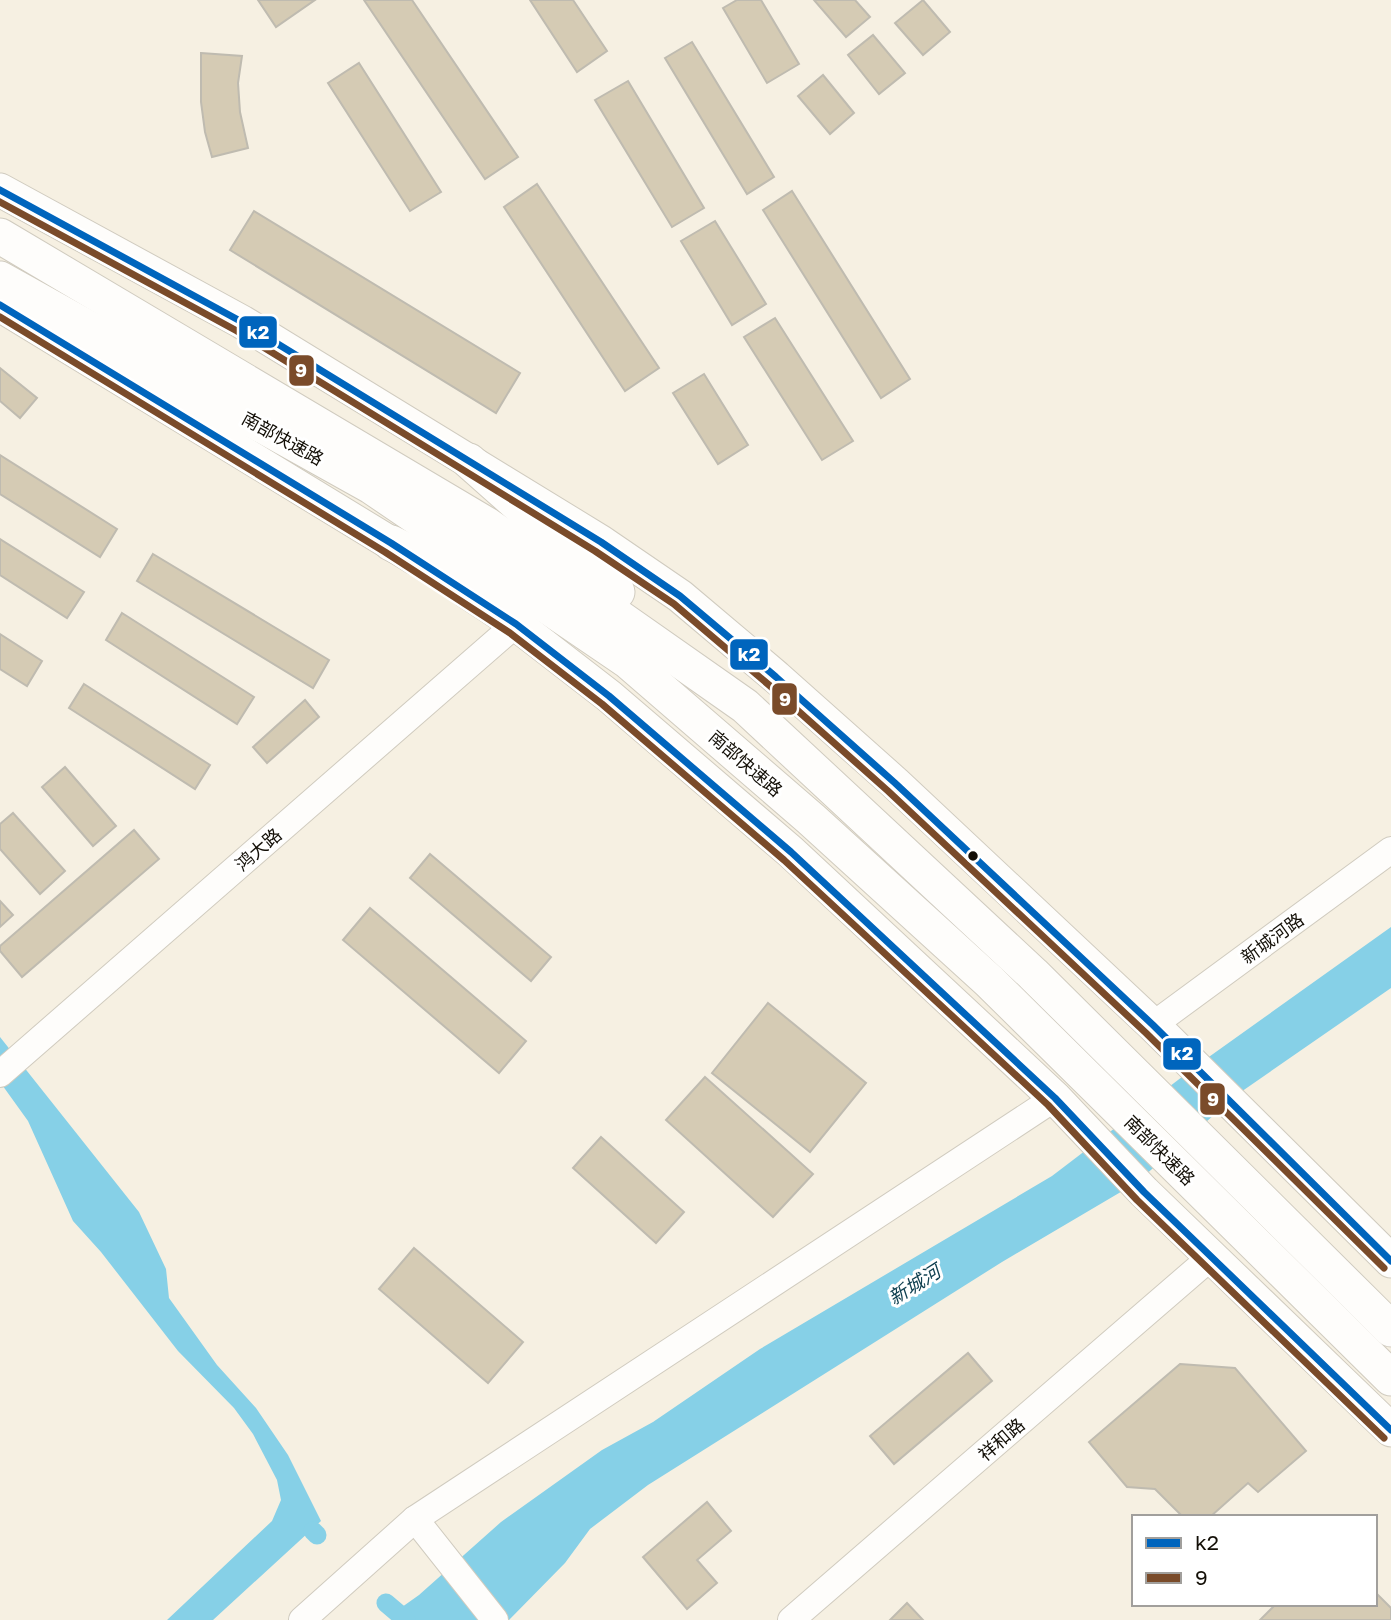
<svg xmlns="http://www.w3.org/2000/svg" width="1391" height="1620" font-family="'Golos Text','Noto Sans SC',sans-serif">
  <rect width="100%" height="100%" fill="#f6f0e2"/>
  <g fill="#86d0e7">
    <path d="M 1391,927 L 1391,988 L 1238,1094 L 1136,1183 L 1002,1262 L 648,1485 L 590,1529 L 565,1563 L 509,1620 L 392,1620 L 395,1612 L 419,1595 L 501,1522 L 602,1450 L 653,1422 L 760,1349 L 1052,1176 L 1199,1064 Z"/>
    <path d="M 0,1037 L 139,1212 L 166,1269 L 169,1298 L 217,1365 L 256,1408 L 288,1455 L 321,1521 L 213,1620 L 167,1620 L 272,1521 L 281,1500 L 277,1480 L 253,1434 L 234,1408 L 178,1351 L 101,1252 L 73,1221 L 28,1121 L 0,1082 Z"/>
  </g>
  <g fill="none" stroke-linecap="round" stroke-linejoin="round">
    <g stroke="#86d0e7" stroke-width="19">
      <path d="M 313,1531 L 317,1535"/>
      <path d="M 386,1603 L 406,1620"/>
    </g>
  </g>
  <g fill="#d5cbb4" stroke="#bfbbb0" stroke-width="2">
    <path d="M 258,0 L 315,0 L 276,27 Z"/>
    <path d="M 364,0 L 412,0 L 518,157 L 485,179 Z"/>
    <path d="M 530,0 L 573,0 L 607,51 L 577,72 Z"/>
    <path d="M 737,0 L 761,0 L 799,64 L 767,83 L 723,8 Z"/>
    <path d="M 814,0 L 855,0 L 870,17 L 846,37 Z"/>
    <path d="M 923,0 L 950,32 L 923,55 L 895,23 Z"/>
    <path d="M 873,35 L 905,73 L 879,94 L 848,55 Z"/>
    <path d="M 692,42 L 774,177 L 747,194 L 665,58 Z"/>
    <path d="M 201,53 L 242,56 L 238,83 L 240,112 L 248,148 L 212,157 L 205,132 L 201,102 Z"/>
    <path d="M 359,63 L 441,192 L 410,211 L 328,83 Z"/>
    <path d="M 823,75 L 854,113 L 830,134 L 798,96 Z"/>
    <path d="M 628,81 L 704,208 L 672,227 L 595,100 Z"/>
    <path d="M 537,184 L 659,368 L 625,391 L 504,207 Z"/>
    <path d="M 792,191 L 910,379 L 881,398 L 763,210 Z"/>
    <path d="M 254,211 L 520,373 L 496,413 L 230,250 Z"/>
    <path d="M 715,221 L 766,304 L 732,325 L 681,241 Z"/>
    <path d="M 775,318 L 853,441 L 822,460 L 744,337 Z"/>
    <path d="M 0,368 L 37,398 L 20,418 L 0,401 Z"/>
    <path d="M 704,374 L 748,445 L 718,464 L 673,393 Z"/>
    <path d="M 0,455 L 117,529 L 100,557 L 0,494 Z"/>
    <path d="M 0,539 L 84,592 L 67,618 L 0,575 Z"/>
    <path d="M 153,554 L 329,660 L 313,688 L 137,581 Z"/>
    <path d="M 122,613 L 254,697 L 237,724 L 106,640 Z"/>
    <path d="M 0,634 L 42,661 L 27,686 L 0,669 Z"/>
    <path d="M 84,684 L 210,765 L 195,789 L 69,708 Z"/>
    <path d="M 305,700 L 319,717 L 267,763 L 253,747 Z"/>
    <path d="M 65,767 L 116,826 L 93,846 L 42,787 Z"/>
    <path d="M 13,813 L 65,871 L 40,894 L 0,849 L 0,824 Z"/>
    <path d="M 134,830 L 159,859 L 22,977 L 0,951 L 0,946 Z"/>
    <path d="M 430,854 L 551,957 L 531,981 L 410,878 Z"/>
    <path d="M 0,901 L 13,915 L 0,927 Z"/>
    <path d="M 370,908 L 526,1041 L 499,1073 L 343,940 Z"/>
    <path d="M 768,1003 L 866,1083 L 810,1152 L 712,1073 Z"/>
    <path d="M 705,1077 L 813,1174 L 773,1217 L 666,1120 Z"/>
    <path d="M 601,1137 L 684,1212 L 656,1243 L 573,1168 Z"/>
    <path d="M 414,1248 L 523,1342 L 488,1383 L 379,1289 Z"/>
    <path d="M 968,1353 L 992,1381 L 894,1464 L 870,1436 Z"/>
    <path d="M 1180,1364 L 1235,1368 L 1306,1451 L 1258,1492 L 1248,1483 L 1210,1517 L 1183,1517 L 1155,1489 L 1127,1487 L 1089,1442 Z"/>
    <path d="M 707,1502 L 731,1531 L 697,1560 L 717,1583 L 687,1609 L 643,1557 Z"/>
    <path d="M 1375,1592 L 1391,1608 L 1391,1620 L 1260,1620 L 1276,1604 L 1375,1604 Z"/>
    <path d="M 907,1603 L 923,1620 L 890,1620 Z"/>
  </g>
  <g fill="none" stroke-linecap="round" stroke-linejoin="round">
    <g stroke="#d0cbbf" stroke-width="28">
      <g id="tertiary">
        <path d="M 1153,1025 L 1391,850"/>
        <path d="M 0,1074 L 516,624"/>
        <path d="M 415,1519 L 495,1620"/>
        <path d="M 302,1620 L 415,1519 L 1055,1098"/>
        <path d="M 791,1620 L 1211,1257"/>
      </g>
    </g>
    <g stroke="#d0cbbf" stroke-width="35">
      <g id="primary">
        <path d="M 0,190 L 242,322 L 601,542 L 680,596 L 776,677 L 895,783 L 1153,1025 L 1391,1261"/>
        <path d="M 0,305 L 415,558"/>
        <path d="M 466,591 L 516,624 L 609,696 L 791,852 L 1055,1098 L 1144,1192 L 1391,1430"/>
      </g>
    </g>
    <g stroke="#d0cbbf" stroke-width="37">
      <g id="trunk">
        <path d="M 0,236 L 487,525 L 745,706 L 1033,974 L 1391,1329"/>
        <path d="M 0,279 L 371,486 L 628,661 L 811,819 L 989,981 L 1391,1378"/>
        <path d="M 469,461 L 617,592"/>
        <path d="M 391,543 L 504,599"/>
      </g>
    </g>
    <use href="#tertiary" stroke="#fefdfb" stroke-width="26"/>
    <use href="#primary" stroke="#fefdfb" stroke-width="33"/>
    <use href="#trunk" stroke="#fefdfb" stroke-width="35"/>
    <g stroke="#fff" stroke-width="12">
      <g id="bus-1">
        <path d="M 0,190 L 242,322 L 601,542 L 680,596 L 776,677 L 895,783 L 1153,1025 L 1391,1261"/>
        <path d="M 0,305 L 391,543 L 516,624 L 609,696 L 791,852 L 1055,1098 L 1144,1192 L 1391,1430"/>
      </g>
    </g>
    <g stroke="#fff" stroke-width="12">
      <g id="bus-2">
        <path d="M 0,202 L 237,331 L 595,551 L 674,604 L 769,685 L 888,791 L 1146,1033 L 1384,1268"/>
        <path d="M 0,317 L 385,552 L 510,633 L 602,704 L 784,860 L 1048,1105 L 1137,1200 L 1384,1438"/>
      </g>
    </g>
    <use href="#bus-1" stroke="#0065bd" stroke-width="7"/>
    <use href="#bus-2" stroke="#7a4b2a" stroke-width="7"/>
  </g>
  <circle fill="#130f07" stroke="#fff" stroke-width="2.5" cx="973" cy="856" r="6"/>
  <g text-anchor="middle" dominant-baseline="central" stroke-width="6" stroke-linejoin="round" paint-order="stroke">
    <g font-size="18" fill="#130f07" stroke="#fff">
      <text transform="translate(283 438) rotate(29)">南部快速路</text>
      <text transform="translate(746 763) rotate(41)">南部快速路</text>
      <text transform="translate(258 849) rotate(-41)">鸿大路</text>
      <text transform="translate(1272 938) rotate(-36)">新城河路</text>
      <text transform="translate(1160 1150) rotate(45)">南部快速路</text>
      <text transform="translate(1001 1439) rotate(-41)">祥和路</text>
    </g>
    <g font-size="19" font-style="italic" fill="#104050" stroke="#fff">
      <text transform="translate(914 1284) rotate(-32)">新城河</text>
    </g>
  </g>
  <g stroke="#fff" stroke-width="2.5">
    <rect x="238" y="315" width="40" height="34" rx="7" fill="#0065bd"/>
    <rect x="288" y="354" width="27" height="33" rx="7" fill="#7a4b2a"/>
    <rect x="729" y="638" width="40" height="33" rx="7" fill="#0065bd"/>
    <rect x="771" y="682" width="27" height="34" rx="7" fill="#7a4b2a"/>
    <rect x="1162" y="1037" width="40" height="34" rx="7" fill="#0065bd"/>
    <rect x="1199" y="1082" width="27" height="34" rx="7" fill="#7a4b2a"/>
  </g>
  <g font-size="19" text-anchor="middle" font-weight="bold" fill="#fff">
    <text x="258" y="339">k2</text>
    <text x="301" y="377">9</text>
    <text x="749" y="661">k2</text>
    <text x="785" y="706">9</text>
    <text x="1182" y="1060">k2</text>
    <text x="1213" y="1106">9</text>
  </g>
  <rect x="1132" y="1515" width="245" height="91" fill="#ffffff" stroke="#a19f9c" stroke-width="2"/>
  <rect x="1146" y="1538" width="35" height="10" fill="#0065bd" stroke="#a19f9c" stroke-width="2"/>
  <text x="1195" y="1550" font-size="21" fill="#130f07">k2</text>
  <rect x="1146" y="1573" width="35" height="10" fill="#7a4b2a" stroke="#a19f9c" stroke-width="2"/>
  <text x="1195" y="1585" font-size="21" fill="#130f07">9</text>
</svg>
